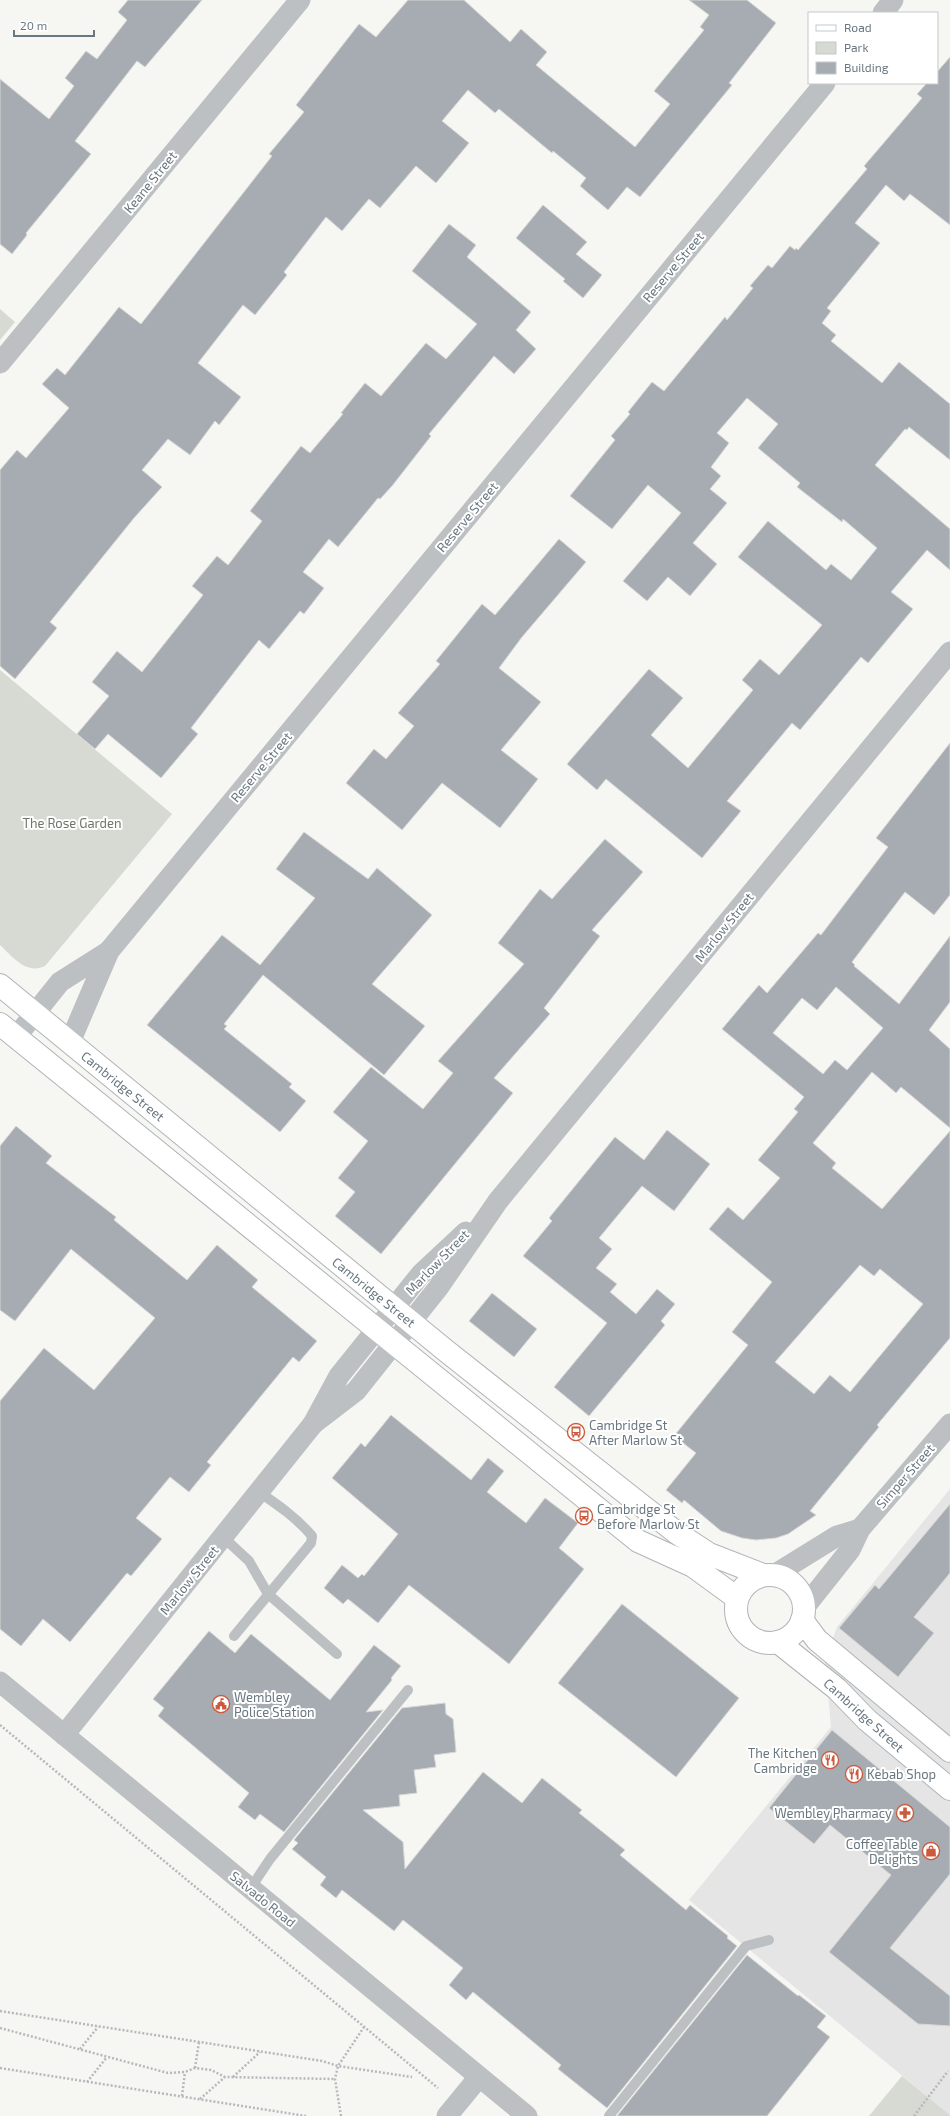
<svg xmlns="http://www.w3.org/2000/svg" width="950" height="2116" font-family="'Exo 2',sans-serif">
  <rect width="100%" height="100%" fill="#f6f6f3"/>
  <path fill="#e4e5e4" d="M 950,1489 L 950,2115 L 689,1900 L 831,1727 L 825,1661 L 837,1627 Z"/>
  <g fill="#d6dad3">
    <path d="M 0,309 L 15,322 L 0,340 Z"/>
    <path d="M 0,670 L 172,814 L 45,966 C 26,975 13,957 0,945 Z"/>
    <path d="M 902,2076 L 950,2115 L 950,2116 L 869,2116 Z"/>
  </g>
  <g fill="#a6acb1" stroke="#d7d7d6" fill-rule="evenodd">
    <path d="M 128,0 L 202,0 L 145,67 L 137,61 L 75,141 L 91,154 L 26,233 L 27,235 L 12,254 L 0,244 L 0,79 L 49,119 L 74,86 L 65,78 L 86,51 L 97,59 L 127,20 L 118,12 Z"/>
    <path d="M 408,0 L 464,0 L 510,42 L 521,29 L 547,52 L 536,65 L 635,147 L 670,104 L 654,91 L 704,30 L 700,27 L 709,15 L 689,0 L 747,0 L 776,23 L 729,83 L 732,85 L 640,197 L 627,187 L 608,210 L 580,186 L 586,178 L 553,151 L 552,153 L 499,109 L 495,113 L 468,90 L 442,121 L 469,143 L 436,183 L 416,166 L 380,208 L 369,199 L 342,231 L 326,217 L 284,272 L 287,275 L 255,315 L 243,305 L 198,363 L 241,397 L 219,425 L 215,421 L 190,455 L 168,439 L 142,470 L 162,487 L 134,518 L 50,622 L 57,628 L 15,679 L 0,666 L 0,470 L 17,450 L 26,458 L 69,408 L 42,384 L 57,368 L 65,375 L 119,307 L 141,324 L 272,156 L 269,154 L 304,112 L 296,105 L 359,24 L 376,37 Z"/>
    <path d="M 950,57 L 950,225 L 910,194 L 904,201 L 886,185 L 855,223 L 880,243 L 827,308 L 831,311 L 822,323 L 836,335 L 831,341 L 882,383 L 899,362 L 950,404 L 950,460 L 909,427 L 907,430 L 905,429 L 875,465 L 950,529 L 950,570 L 927,550 L 891,592 L 913,609 L 868,663 L 861,657 L 800,730 L 792,723 L 727,801 L 741,811 L 702,858 L 606,779 L 597,790 L 567,764 L 649,669 L 683,698 L 651,735 L 688,768 L 753,690 L 742,680 L 760,659 L 779,675 L 822,625 L 738,557 L 768,521 L 826,570 L 831,564 L 851,580 L 877,548 L 843,519 L 842,522 L 797,487 L 800,483 L 758,448 L 778,424 L 747,398 L 717,433 L 729,443 L 711,467 L 721,476 L 710,489 L 727,503 L 693,543 L 717,564 L 690,596 L 668,577 L 647,601 L 623,581 L 681,513 L 648,485 L 612,529 L 570,496 L 615,440 L 611,436 L 630,414 L 628,412 L 652,382 L 664,391 L 725,317 L 727,320 L 753,288 L 750,286 L 768,265 L 772,268 L 790,246 L 795,250 L 796,248 L 798,250 L 867,169 L 864,166 L 922,98 L 917,94 L 927,83 L 937,83 L 937,72 Z"/>
    <path d="M 543,205 L 587,242 L 576,254 L 602,275 L 583,298 L 563,281 L 565,279 L 516,238 Z"/>
    <path d="M 449,224 L 476,245 L 467,257 L 531,312 L 516,330 L 536,349 L 514,374 L 494,356 L 429,434 L 431,436 L 392,486 L 380,499 L 378,498 L 338,547 L 329,539 L 303,572 L 324,588 L 304,614 L 300,611 L 269,649 L 259,640 L 191,728 L 198,734 L 161,778 L 108,734 L 95,749 L 77,734 L 109,696 L 92,682 L 117,651 L 142,672 L 203,595 L 192,586 L 217,556 L 228,565 L 262,521 L 250,511 L 301,446 L 310,453 L 343,414 L 341,413 L 365,383 L 381,396 L 426,343 L 446,359 L 477,324 L 412,271 Z"/>
    <path d="M 559,539 L 586,562 L 522,637 L 499,668 L 541,702 L 501,750 L 538,779 L 500,828 L 442,783 L 402,830 L 346,783 L 374,749 L 386,759 L 414,726 L 398,713 L 440,664 L 436,661 L 482,604 L 495,615 Z"/>
    <path d="M 950,743 L 950,895 L 934,915 L 905,892 L 852,962 L 855,965 L 854,966 L 899,1004 L 950,936 L 950,1002 L 929,1030 L 950,1049 L 950,1128 L 901,1087 L 896,1093 L 872,1072 L 813,1143 L 836,1163 L 832,1168 L 882,1209 L 950,1131 L 950,1338 L 877,1425 L 879,1427 L 810,1511 L 816,1515 L 788,1534 L 776,1538 L 756,1540 L 742,1538 L 721,1531 L 684,1500 L 682,1503 L 666,1490 L 696,1453 L 674,1436 L 748,1345 L 732,1332 L 772,1282 L 709,1229 L 728,1207 L 743,1220 L 780,1178 L 758,1160 L 798,1112 L 794,1109 L 804,1097 L 722,1029 L 759,985 L 767,993 L 818,933 L 821,935 L 888,847 L 876,838 ZM 836,987 L 883,1028 L 847,1070 L 835,1060 L 823,1074 L 773,1033 L 802,998 L 817,1010 ZM 860,1265 L 874,1276 L 880,1269 L 923,1304 L 850,1392 L 830,1375 L 814,1394 L 775,1362 Z"/>
    <path d="M 304,832 L 368,879 L 377,868 L 432,915 L 372,984 L 425,1026 L 384,1075 L 263,975 L 224,1024 L 227,1026 L 224,1029 L 292,1084 L 289,1087 L 306,1101 L 280,1132 L 147,1025 L 222,935 L 260,965 L 315,898 L 276,869 Z"/>
    <path d="M 605,839 L 643,872 L 592,930 L 600,936 L 544,1008 L 550,1014 L 494,1078 L 513,1093 L 381,1254 L 335,1216 L 355,1192 L 338,1178 L 368,1141 L 333,1112 L 371,1067 L 423,1109 L 453,1073 L 438,1061 L 524,964 L 498,943 L 540,889 L 552,899 Z"/>
    <path d="M 16,1126 L 52,1156 L 46,1163 L 116,1217 L 114,1220 L 187,1280 L 217,1245 L 258,1280 L 252,1287 L 317,1341 L 299,1362 L 293,1357 L 207,1462 L 211,1465 L 189,1492 L 170,1477 L 136,1518 L 162,1539 L 131,1576 L 127,1573 L 70,1642 L 43,1619 L 21,1646 L 0,1629 L 0,1401 L 44,1348 L 94,1390 L 155,1318 L 71,1249 L 15,1321 L 0,1310 L 0,1146 Z"/>
    <path d="M 667,1130 L 710,1164 L 674,1211 L 642,1186 L 599,1238 L 612,1249 L 596,1268 L 617,1284 L 610,1292 L 636,1314 L 657,1289 L 675,1304 L 661,1321 L 665,1325 L 589,1416 L 554,1387 L 607,1323 L 523,1256 L 552,1221 L 549,1218 L 615,1137 L 644,1160 Z"/>
    <path d="M 492,1293 L 537,1329 L 514,1357 L 469,1321 Z"/>
    <path d="M 391,1415 L 471,1480 L 488,1458 L 504,1471 L 487,1492 L 526,1523 L 545,1498 L 578,1523 L 559,1548 L 584,1569 L 509,1664 L 409,1585 L 378,1623 L 348,1599 L 343,1604 L 324,1588 L 342,1565 L 358,1578 L 362,1574 L 364,1576 L 398,1534 L 332,1478 L 361,1443 L 365,1447 Z"/>
    <path d="M 950,1504 L 950,1573 L 914,1617 L 934,1633 L 898,1677 L 839,1628 L 875,1585 L 879,1589 Z"/>
    <path d="M 622,1604 L 739,1698 L 676,1777 L 558,1683 Z"/>
    <path d="M 209,1631 L 235,1653 L 251,1634 L 330,1700 L 374,1645 L 401,1666 L 391,1678 L 392,1680 L 366,1712 L 383,1710 L 284,1832 L 260,1814 L 255,1820 L 238,1807 L 249,1793 L 158,1716 L 164,1708 L 153,1699 Z"/>
    <path d="M 445,1703 L 446,1714 L 453,1719 L 456,1752 L 434,1755 L 436,1767 L 414,1770 L 417,1793 L 399,1795 L 400,1806 L 363,1810 L 403,1842 L 405,1869 L 483,1772 L 522,1803 L 542,1778 L 582,1810 L 579,1813 L 625,1850 L 620,1855 L 686,1910 L 690,1905 L 728,1936 L 727,1938 L 737,1946 L 607,2108 L 558,2069 L 561,2065 L 473,1992 L 466,2000 L 449,1985 L 463,1968 L 403,1920 L 394,1931 L 342,1890 L 336,1898 L 320,1885 L 326,1877 L 292,1849 L 298,1843 L 294,1840 L 402,1708 Z"/>
    <path d="M 832,1730 L 950,1827 L 950,1874 L 890,1948 L 950,1996 L 950,2026 L 918,2024 L 829,1952 L 891,1875 L 830,1825 L 814,1844 L 769,1808 Z"/>
    <path d="M 747,1955 L 798,1996 L 799,1995 L 826,2016 L 817,2027 L 830,2037 L 767,2116 L 617,2116 Z"/>
  </g>
  <g fill="none" stroke-linecap="round" stroke-linejoin="round">
    <g stroke="#b0b4b7" stroke-width="24">
      <g id="primary">
        <path d="M 0,985 L 445,1350 L 641,1505 L 677,1533 L 709,1554 L 763,1575"/>
        <path d="M 0,1024 L 638,1541 L 693,1566 L 737,1598"/>
        <circle cx="770" cy="1609" r="34"/>
        <path d="M 802,1620 L 817,1640 L 950,1751"/>
        <path d="M 778,1642 L 837,1689 L 867,1720 L 950,1789"/>
      </g>
    </g>
    <g stroke="#b6b9bb" stroke-width="2.5" stroke-dasharray="2 2" stroke-linecap="butt">
      <path d="M 0,1725 L 438,2088"/>
      <path d="M 0,2011 L 322,2061 L 338,2066 L 412,2077"/>
      <path d="M 0,2028 L 168,2073 L 185,2072 L 195,2068 L 211,2070 L 225,2077 L 335,2079"/>
      <path d="M 80,2049 L 98,2027"/>
      <path d="M 0,2068 L 306,2116"/>
      <path d="M 195,2068 L 199,2042"/>
      <path d="M 233,2077 L 260,2052"/>
      <path d="M 87,2082 L 107,2057"/>
      <path d="M 182,2096 L 185,2072"/>
      <path d="M 200,2099 L 225,2077"/>
      <path d="M 341,2116 L 335,2079 L 338,2066 L 364,2027"/>
      <path d="M 914,2116 L 948,2071"/>
    </g>
    <g stroke="#bcc0c2" stroke-width="10">
      <path d="M 223,1537 L 249,1561 L 268,1594 L 337,1654"/>
      <path d="M 234,1636 L 311,1543 L 312,1536 C 297,1518 278,1505 259,1492"/>
      <path d="M 250,1889 L 270,1859 L 408,1690"/>
      <path d="M 609,2116 L 746,1946 L 769,1940"/>
    </g>
    <g stroke="#bcc0c2" stroke-width="21">
      <path d="M 883,13 L 893,0"/>
      <path d="M 0,363 L 300,0"/>
      <path d="M 16,1037 L 60,982 L 109,951"/>
      <path d="M 70,1042 L 109,951 L 825,83"/>
      <path d="M 313,1424 L 356,1391 L 438,1288 L 498,1201 L 950,652"/>
      <path d="M 774,1575 L 837,1536 L 860,1529"/>
      <path d="M 804,1608 L 850,1550 L 860,1529 L 950,1424"/>
      <path d="M 0,1682 L 527,2116"/>
      <path d="M 64,1735 L 313,1424 L 339,1376 L 421,1274 L 466,1232"/>
      <path d="M 447,2116 L 479,2077"/>
    </g>
    <use href="#primary" stroke="#fff" stroke-width="22"/>
  </g>
  <defs>
    <g id="bus-ring" transform="scale(0.9)"><circle r="9.5" fill="#fff" stroke="#cc5a3d" stroke-width="1.5"/><path d="M-5-6H5V4H4V6H2V4H-2V6H-4V4H-5ZM-3.5-4V0h7V-4ZM-3.5 1.2v1.5H-2V1.2ZM2 1.2v1.5H3.5V1.2Z" fill="#cc5a3d"/></g>
    <g id="civic-ring" transform="scale(0.9)"><circle r="9.5" fill="#fff" stroke="#cc5a3d" stroke-width="1.5"/><path d="M-.6-6.5H3V-4.5H.6V-3L4-1V1h2V6H-6V1h2V-1L-.6-3ZM-1.2 2.5V6h2.4V2.5Z" fill="#cc5a3d"/></g>
    <g id="restaurant-ring" transform="scale(0.9)"><circle r="9.5" fill="#fff" stroke="#cc5a3d" stroke-width="1.5"/><path d="M-5-6h1v4h1v-4h1v4h1v-4h1v5L-1.5 .5V6h-2V.5L-5-1ZM5-6V6H3V1.5H1.5Q1.5-4 5-6Z" fill="#cc5a3d"/></g>
    <g id="pharmacy-ring" transform="scale(0.9)"><circle r="9.5" fill="#fff" stroke="#cc5a3d" stroke-width="1.5"/><path d="M-2-6h4v4h4v4h-4v4h-4v-4h-4v-4h4Z" fill="#cc5a3d"/></g>
    <g id="shop-ring" transform="scale(0.9)"><circle r="9.5" fill="#fff" stroke="#cc5a3d" stroke-width="1.5"/><path d="M-5-2.5h2.3a2.7 3.5 0 0 1 5.4 0H5L5.5 6h-11ZM-1.5-2.5h3a1.5 2.3 0 0 0-3 0Z" fill="#cc5a3d"/></g>
  </defs>
  <g fill-rule="evenodd">
    <use href="#bus-ring" x="576" y="1432"/>
    <use href="#bus-ring" x="584" y="1516"/>
    <use href="#civic-ring" x="221" y="1704"/>
    <use href="#restaurant-ring" x="830" y="1760"/>
    <use href="#restaurant-ring" x="854" y="1774"/>
    <use href="#pharmacy-ring" x="905" y="1813"/>
    <use href="#shop-ring" x="931" y="1851"/>
  </g>
  <g text-anchor="middle" dominant-baseline="central" stroke-width="4" stroke-linejoin="round" paint-order="stroke">
    <g font-size="13" fill="#697780" stroke="#fff">
      <text transform="translate(150 182) rotate(-51)">Keane Street</text>
      <text transform="translate(673 267) rotate(-50)">Reserve Street</text>
      <text transform="translate(467 517) rotate(-50)">Reserve Street</text>
      <text transform="translate(261 767) rotate(-50)">Reserve Street</text>
      <text transform="translate(724 927) rotate(-51)">Marlow Street</text>
      <text transform="translate(123 1086) rotate(39)">Cambridge Street</text>
      <text transform="translate(437 1262) rotate(-46)">Marlow Street</text>
      <text transform="translate(374 1292) rotate(39)">Cambridge Street</text>
      <text transform="translate(905 1476) rotate(-49)">Simper Street</text>
      <text transform="translate(189 1580) rotate(-51)">Marlow Street</text>
      <text transform="translate(864 1715) rotate(42)">Cambridge Street</text>
      <text transform="translate(263 1899) rotate(39)">Salvado Road</text>
    </g>
    <g font-size="13" fill="#6b7867" stroke="#fff">
      <text x="72" y="823">The Rose Garden</text>
    </g>
    <g font-size="13" fill="#697780" stroke="#fff" text-anchor="start">
      <text x="589" y="1425">Cambridge St<tspan x="589" dy="15">After Marlow St</tspan></text>
      <text x="597" y="1509">Cambridge St<tspan x="597" dy="15">Before Marlow St</tspan></text>
      <text x="234" y="1697">Wembley<tspan x="234" dy="15">Police Station</tspan></text>
      <text x="817" y="1753" text-anchor="end">The Kitchen<tspan x="817" dy="15">Cambridge</tspan></text>
      <text x="867" y="1774">Kebab Shop</text>
      <text x="892" y="1813" text-anchor="end">Wembley Pharmacy</text>
      <text x="918" y="1844" text-anchor="end">Coffee Table<tspan x="918" dy="15">Delights</tspan></text>
    </g>
  </g>
  <rect x="808" y="12" width="130" height="72" fill="#ffffff" stroke="#c3c9cc"/>
  <rect x="816" y="25" width="20" height="6" fill="#ffffff" stroke="#c3c9cc"/>
  <text x="844" y="32" font-size="12" fill="#697780">Road</text>
  <rect x="816" y="42" width="20" height="12" fill="#d6dad3" stroke="#c3c9cc"/>
  <text x="844" y="52" font-size="12" fill="#697780">Park</text>
  <rect x="816" y="62" width="20" height="12" fill="#a6acb1" stroke="#c3c9cc"/>
  <text x="844" y="72" font-size="12" fill="#697780">Building</text>
  <path d="M14 30v6h80v-6" fill="none" stroke="#697780" stroke-width="2"/>
  <text x="20" y="30" font-size="12" fill="#697780" stroke="#ffffff" stroke-width="3" paint-order="stroke">20 m</text>
</svg>
